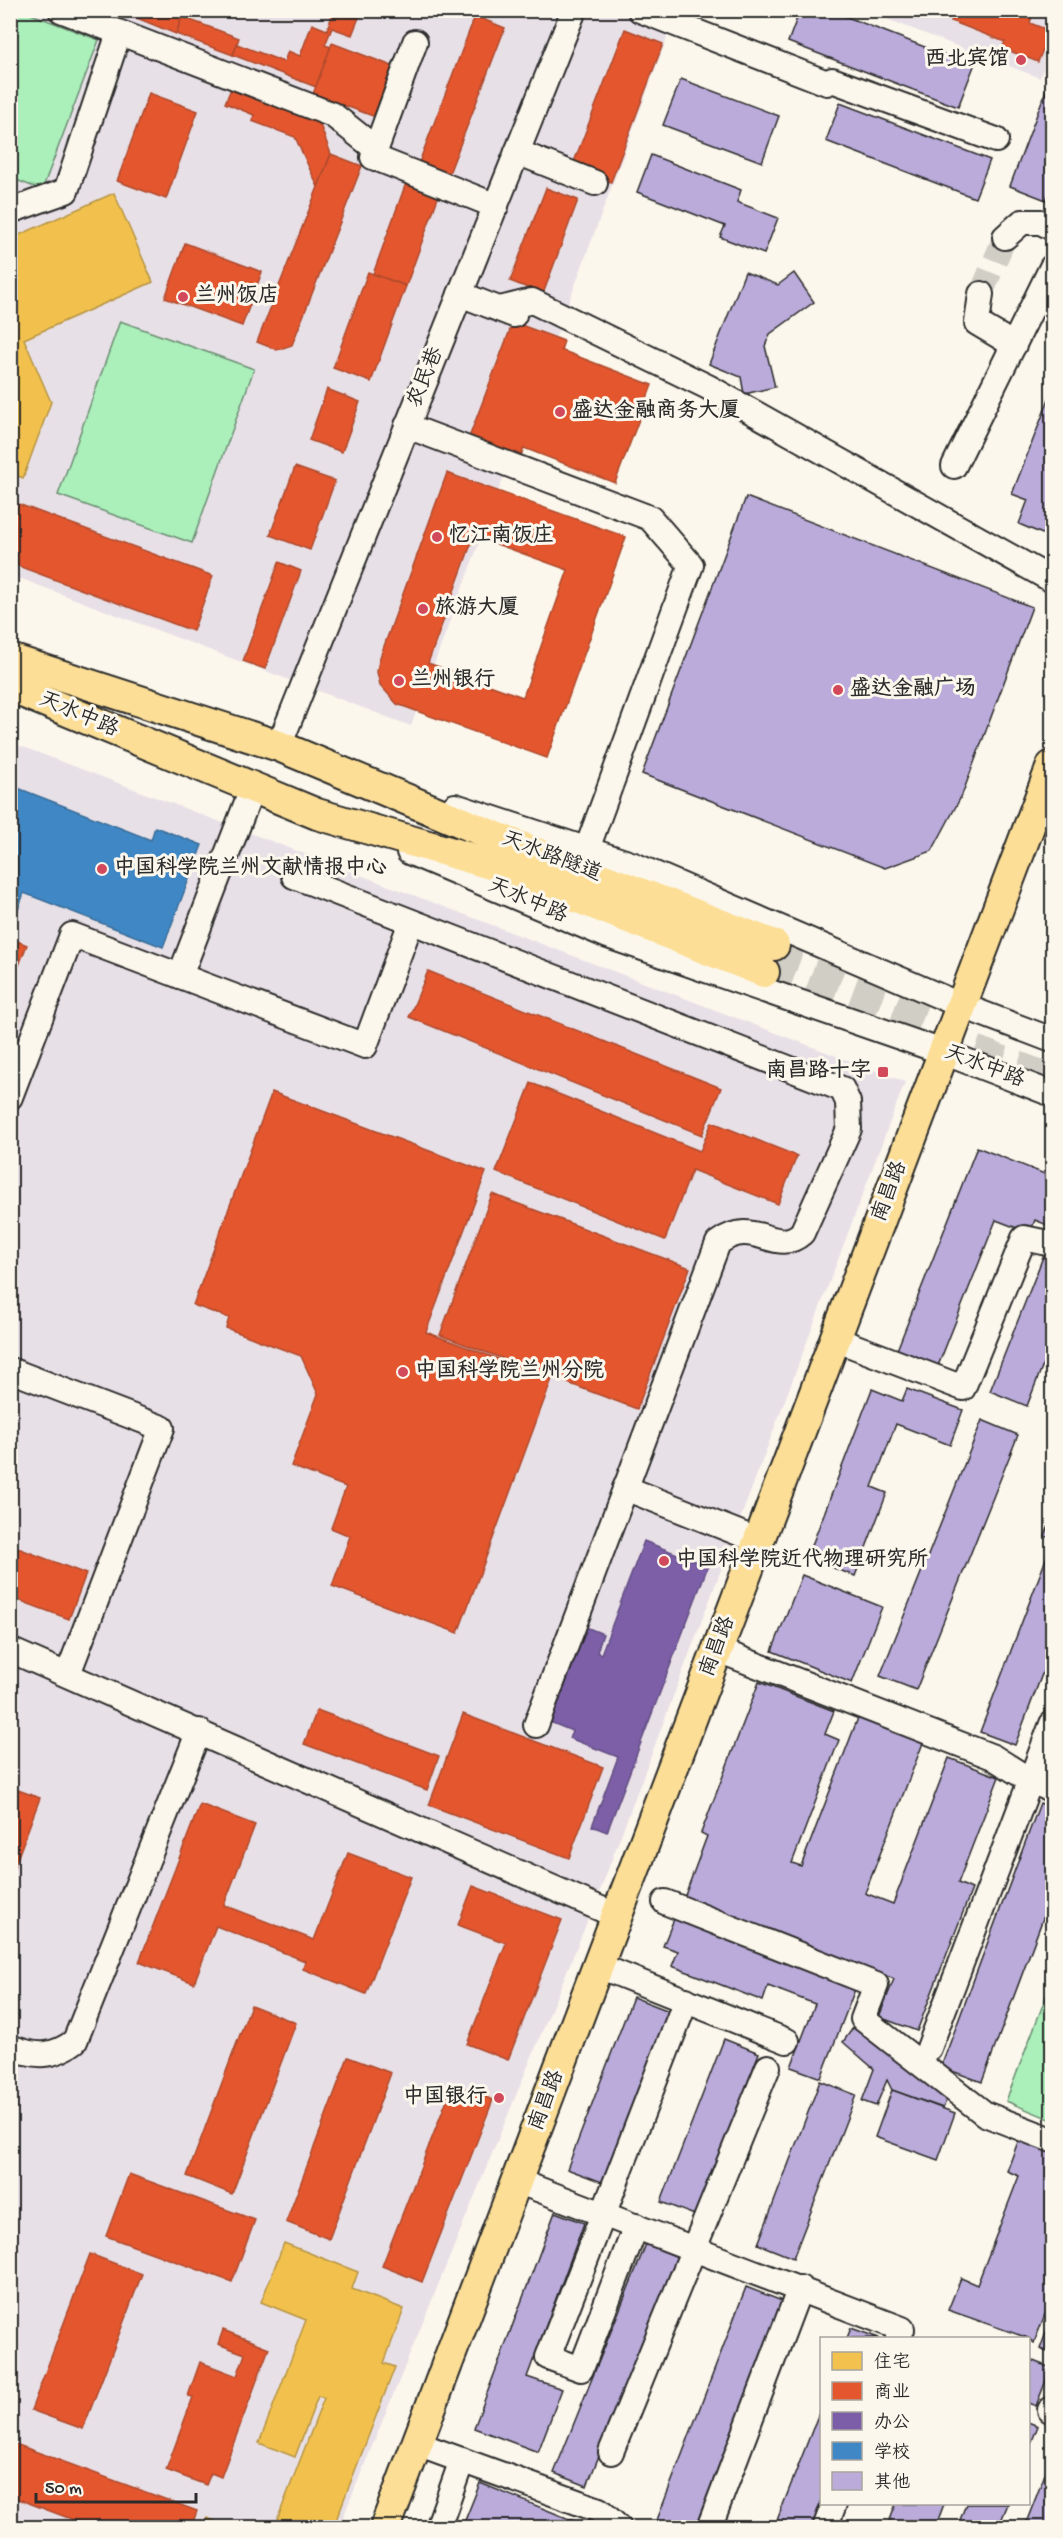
<svg xmlns="http://www.w3.org/2000/svg" width="1063" height="2538" font-family="'Gochi Hand','LXGW WenKai TC',sans-serif">
  <rect width="100%" height="100%" fill="#fbf7ec"/>
  <filter id="ink" filterUnits="userSpaceOnUse"><feTurbulence type="fractalNoise" baseFrequency=".0167" numOctaves="2"/><feDisplacementMap in="SourceGraphic" scale="12" xChannelSelector="R" yChannelSelector="G"/><feConvolveMatrix kernelMatrix="1 2 1 2 8 2 1 2 1" color-interpolation-filters="sRGB"/></filter>
  <g filter="url(#ink)">
    <g fill="#e8e0e7">
      <path d="M 443,10 L 460,17 L 463,10 L 677,11 L 411,726 L 11,575 L 10,11 Z"/>
      <path d="M 866,11 L 1052,11 L 1052,43 L 1040,78 Z"/>
      <path d="M 10,742 L 905,1082 L 601,1888 L 339,2527 L 11,2527 Z"/>
    </g>
    <g fill="#abefba" stroke="#6b8d72" stroke-width="1.5">
      <path d="M 10,11 L 23,11 L 99,40 L 42,190 L 11,178 Z"/>
      <path d="M 120,321 L 254,369 L 192,543 L 58,495 Z"/>
      <path d="M 1052,1981 L 1052,2120 L 1006,2101 Z"/>
    </g>
    <g fill="#f2c14e" stroke="#b69444" stroke-width="1.5">
      <path d="M 114,193 L 153,282 L 24,339 L 51,402 L 23,478 L 10,473 L 10,239 Z"/>
      <path d="M 284,2243 L 358,2272 L 352,2289 L 404,2309 L 384,2363 L 395,2367 L 333,2528 L 274,2528 L 324,2398 L 318,2396 L 295,2457 L 259,2443 L 306,2320 L 261,2302 Z"/>
      <path d="M 207,2518 L 231,2528 L 203,2528 Z"/>
    </g>
    <g fill="#e4572e" stroke="#ac4a2d" stroke-width="1.5" fill-rule="evenodd">
      <path d="M 134,10 L 185,10 L 176,34 L 132,16 Z"/>
      <path d="M 334,10 L 362,10 L 352,35 L 332,28 L 325,45 L 331,47 L 316,87 L 233,55 L 237,44 L 284,62 L 288,51 L 300,56 L 312,24 L 327,30 Z"/>
      <path d="M 504,10 L 526,10 L 523,18 Z"/>
      <path d="M 741,10 L 769,10 L 742,15 Z"/>
      <path d="M 955,10 L 1034,10 L 1030,23 L 1050,31 L 1038,62 L 1002,48 L 1005,42 L 951,21 Z"/>
      <path d="M 475,16 L 505,28 L 448,176 L 418,165 Z"/>
      <path d="M 182,17 L 239,38 L 233,55 L 176,34 Z"/>
      <path d="M 625,29 L 663,44 L 611,182 L 572,167 Z"/>
      <path d="M 332,43 L 400,69 L 381,119 L 313,94 Z"/>
      <path d="M 233,84 L 316,114 L 331,154 L 318,187 L 295,137 L 252,121 L 254,115 L 225,103 Z"/>
      <path d="M 149,93 L 198,111 L 166,199 L 117,181 Z"/>
      <path d="M 331,154 L 362,166 L 292,345 L 277,350 L 257,342 Z"/>
      <path d="M 406,183 L 439,195 L 406,286 L 373,274 Z"/>
      <path d="M 546,188 L 578,200 L 543,294 L 510,281 Z"/>
      <path d="M 185,243 L 262,272 L 242,326 L 165,298 Z"/>
      <path d="M 368,272 L 406,286 L 371,382 L 333,368 Z"/>
      <path d="M 513,322 L 564,341 L 561,350 L 652,385 L 615,483 L 524,448 L 519,460 L 468,440 Z"/>
      <path d="M 327,389 L 360,402 L 342,452 L 309,440 Z"/>
      <path d="M 295,467 L 335,481 L 310,550 L 270,535 Z"/>
      <path d="M 447,473 L 626,537 L 547,758 L 397,704 L 380,685 L 377,672 L 379,660 ZM 474,536 L 568,570 L 523,697 L 428,663 Z"/>
      <path d="M 10,501 L 213,576 L 193,631 L 10,563 Z"/>
      <path d="M 279,562 L 301,571 L 265,669 L 243,661 Z"/>
      <path d="M 10,938 L 27,945 L 10,988 Z"/>
      <path d="M 428,971 L 721,1088 L 702,1135 L 409,1017 Z"/>
      <path d="M 531,1083 L 700,1151 L 712,1122 L 797,1156 L 778,1204 L 692,1170 L 665,1240 L 496,1172 Z"/>
      <path d="M 272,1092 L 486,1172 L 426,1332 L 552,1379 L 458,1633 L 332,1586 L 350,1536 L 331,1528 L 346,1487 L 291,1466 L 318,1394 L 301,1356 L 226,1328 L 229,1318 L 193,1305 Z"/>
      <path d="M 492,1194 L 690,1268 L 637,1409 L 440,1335 Z"/>
      <path d="M 10,1545 L 86,1574 L 69,1619 L 10,1597 Z"/>
      <path d="M 317,1710 L 439,1756 L 427,1790 L 304,1744 Z"/>
      <path d="M 463,1714 L 603,1767 L 569,1858 L 429,1805 Z"/>
      <path d="M 10,1787 L 40,1798 L 10,1878 Z"/>
      <path d="M 200,1804 L 255,1825 L 224,1905 L 314,1940 L 348,1853 L 411,1877 L 366,1994 L 303,1969 L 305,1961 L 216,1926 L 194,1983 L 139,1962 Z"/>
      <path d="M 473,1886 L 562,1920 L 508,2060 L 467,2044 L 506,1943 L 458,1925 Z"/>
      <path d="M 251,2005 L 296,2023 L 232,2194 L 187,2176 Z"/>
      <path d="M 348,2057 L 391,2073 L 329,2239 L 286,2222 Z"/>
      <path d="M 453,2084 L 493,2100 L 422,2282 L 382,2266 Z"/>
      <path d="M 129,2174 L 255,2220 L 232,2282 L 106,2236 Z"/>
      <path d="M 90,2254 L 142,2274 L 83,2429 L 31,2410 Z"/>
      <path d="M 223,2330 L 269,2348 L 221,2477 L 211,2473 L 206,2485 L 166,2470 L 193,2397 L 188,2396 L 200,2362 L 237,2376 L 245,2354 L 218,2344 Z"/>
      <path d="M 10,2442 L 197,2511 L 191,2528 L 95,2528 L 10,2496 Z"/>
    </g>
    <path fill="#7b5ea7" stroke="#634f82" stroke-width="1.5" d="M 644,1541 L 708,1566 L 607,1832 L 592,1826 L 618,1757 L 569,1738 L 572,1731 L 550,1722 L 586,1627 L 603,1634 L 597,1652 L 601,1654 Z"/>
    <path fill="#3f88c5" stroke="#396c97" stroke-width="1.5" d="M 10,785 L 151,840 L 155,827 L 202,845 L 163,947 L 24,893 L 14,921 L 10,920 Z"/>
    <g fill="#baabdb" stroke="#2b2b2b" stroke-width="1.5">
      <path d="M 800,10 L 829,10 L 974,66 L 958,107 L 788,42 Z"/>
      <path d="M 1052,74 L 1052,184 L 1046,200 L 1010,186 Z"/>
      <path d="M 681,79 L 779,116 L 762,162 L 663,125 Z"/>
      <path d="M 840,103 L 990,160 L 975,198 L 826,141 Z"/>
      <path d="M 651,155 L 741,190 L 737,202 L 778,218 L 764,254 L 720,237 L 725,226 L 637,192 Z"/>
      <path d="M 745,272 L 778,285 L 794,273 L 814,302 L 770,334 L 765,346 L 775,387 L 744,394 L 741,377 L 709,364 Z"/>
      <path d="M 1052,391 L 1052,538 L 1019,524 L 1028,500 L 1012,494 Z"/>
      <path d="M 746,497 L 1032,607 L 962,795 L 932,851 L 885,868 L 642,774 Z"/>
      <path d="M 977,1147 L 1052,1177 L 1052,1227 L 1035,1220 L 1030,1233 L 996,1220 L 936,1371 L 895,1355 Z"/>
      <path d="M 1043,1257 L 1052,1260 L 1052,1341 L 1027,1406 L 990,1391 Z"/>
      <path d="M 872,1389 L 902,1401 L 907,1389 L 963,1410 L 950,1445 L 896,1424 L 872,1487 L 887,1493 L 855,1576 L 807,1558 Z"/>
      <path d="M 982,1420 L 1018,1435 L 916,1690 L 880,1676 Z"/>
      <path d="M 1052,1517 L 1052,1539 L 1045,1536 Z"/>
      <path d="M 1052,1543 L 1052,1648 L 1015,1745 L 980,1732 Z"/>
      <path d="M 802,1575 L 882,1607 L 852,1683 L 772,1651 Z"/>
      <path d="M 759,1682 L 834,1711 L 825,1734 L 839,1740 L 792,1863 L 801,1866 L 858,1718 L 923,1743 L 865,1893 L 893,1904 L 949,1758 L 999,1777 L 958,1883 L 972,1889 L 917,2031 L 879,2017 L 894,1979 L 684,1898 L 707,1836 L 701,1833 Z"/>
      <path d="M 1040,1803 L 1052,1808 L 1052,1894 L 982,2082 L 941,2067 Z"/>
      <path d="M 676,1914 L 857,1984 L 821,2078 L 791,2067 L 815,2004 L 768,1986 L 763,2001 L 672,1966 L 678,1951 L 663,1946 Z"/>
      <path d="M 633,1997 L 669,2011 L 602,2182 L 567,2169 Z"/>
      <path d="M 855,2025 L 949,2094 L 943,2108 L 892,2090 L 887,2080 L 876,2106 L 862,2101 L 874,2069 L 843,2042 Z"/>
      <path d="M 724,2039 L 759,2053 L 697,2216 L 661,2202 Z"/>
      <path d="M 820,2081 L 856,2095 L 793,2258 L 758,2244 Z"/>
      <path d="M 892,2090 L 955,2113 L 938,2160 L 875,2137 Z"/>
      <path d="M 1019,2139 L 1052,2152 L 1052,2296 L 1034,2343 L 1028,2338 L 948,2310 L 961,2278 L 977,2285 L 1019,2176 L 1007,2171 Z"/>
      <path d="M 555,2212 L 584,2223 L 527,2377 L 562,2389 L 538,2452 L 474,2428 Z"/>
      <path d="M 646,2244 L 678,2257 L 587,2486 L 554,2473 Z"/>
      <path d="M 746,2287 L 782,2301 L 695,2528 L 676,2528 L 657,2520 Z"/>
      <path d="M 1052,2316 L 1052,2354 L 1040,2349 Z"/>
      <path d="M 851,2328 L 879,2338 L 847,2338 Z"/>
      <path d="M 1028,2359 L 1051,2368 L 1036,2406 L 1028,2403 Z"/>
      <path d="M 822,2405 L 822,2504 L 816,2528 L 774,2528 Z"/>
      <path d="M 1028,2422 L 1038,2426 L 1028,2451 Z"/>
      <path d="M 1052,2456 L 1052,2528 L 1024,2528 Z"/>
      <path d="M 480,2483 L 584,2525 L 583,2528 L 462,2528 Z"/>
      <path d="M 896,2504 L 944,2504 L 935,2528 L 887,2528 Z"/>
      <path d="M 966,2504 L 1008,2504 L 998,2528 L 957,2528 Z"/>
    </g>
    <g fill="none" stroke-linecap="round" stroke-linejoin="round">
      <path stroke="#d1cec5" stroke-width="24" stroke-dasharray="24 12" stroke-linecap="butt" d="M 981,294 L 1005,237"/>
      <g stroke="#d1cec5" stroke-width="30" stroke-dasharray="30 15" stroke-linecap="butt">
        <path d="M 774,945 L 932,1004"/>
        <path d="M 764,972 L 1052,1079"/>
      </g>
      <g stroke="#2b2b2b" stroke-width="28">
        <g id="minor">
          <path d="M 61,10 L 333,115 L 376,149"/>
          <path d="M 640,10 L 827,83 L 832,80 L 996,140"/>
          <path d="M 415,42 L 373,157 L 496,206"/>
          <path d="M 517,152 L 595,183"/>
          <path d="M 10,211 L 66,191 L 119,33"/>
          <path d="M 1005,237 L 1022,222 L 1041,222 L 1052,228"/>
          <path d="M 460,294 L 514,315"/>
          <path d="M 981,294 L 977,323 L 1014,345"/>
          <path d="M 500,309 L 532,301 L 708,387 L 1052,580"/>
          <path d="M 407,426 L 650,518 L 691,565 L 587,849"/>
          <path d="M 954,466 L 1052,267"/>
          <path d="M 279,746 L 574,10"/>
          <path d="M 455,806 L 634,865 L 960,1005 L 1052,1040"/>
          <path d="M 409,852 L 608,936 L 943,1052 L 1052,1094"/>
          <path d="M 294,876 L 842,1089 L 848,1102 L 849,1129 L 802,1233 C 775,1257 754,1215 718,1243 L 536,1725"/>
          <path d="M 180,976 L 252,789"/>
          <path d="M 10,1097 L 72,935 L 365,1046 L 411,922"/>
          <path d="M 835,1339 L 963,1388 L 1024,1238 L 1052,1244"/>
          <path d="M 10,1370 L 162,1428 L 68,1674"/>
          <path d="M 625,1488 L 759,1541"/>
          <path d="M 10,1650 L 617,1916"/>
          <path d="M 718,1650 L 993,1757 L 1031,1781 L 1052,1790"/>
          <path d="M 665,1902 L 876,1985 L 863,2019 L 985,2114 L 1052,2140"/>
          <path d="M 599,1966 L 787,2041"/>
          <path d="M 10,2047 C 36,2057 53,2058 75,2041 L 199,1731"/>
          <path d="M 929,2048 L 1052,1724"/>
          <path d="M 517,2181 L 902,2329 L 898,2338"/>
          <path d="M 636,2226 L 581,2369 L 548,2357 L 686,2000"/>
          <path d="M 1050,2410 L 1052,2411"/>
          <path d="M 417,2444 L 599,2510 L 619,2528"/>
          <path d="M 611,2452 L 768,2067"/>
          <path d="M 438,2528 L 462,2460"/>
          <path d="M 709,2528 L 800,2288"/>
          <path d="M 825,2528 L 834,2504"/>
        </g>
      </g>
      <g stroke="#2b2b2b" stroke-width="34">
        <g id="major">
          <path d="M 10,659 L 279,746 L 511,843 L 774,945"/>
          <path d="M 10,687 L 317,814 L 501,867 L 764,972"/>
          <path d="M 385,2528 L 1052,766"/>
        </g>
      </g>
      <use href="#minor" stroke="#fbf7ec" stroke-width="24"/>
      <use href="#major" stroke="#fcde96" stroke-width="30"/>
    </g>
  </g>
  <g fill="#d1495b" stroke="#fbf7ec" stroke-width="2">
    <circle cx="1021" cy="60" r="6"/>
    <circle cx="183" cy="297" r="6"/>
    <circle cx="560" cy="412" r="6"/>
    <circle cx="437" cy="537" r="6"/>
    <circle cx="423" cy="609" r="6"/>
    <circle cx="399" cy="681" r="6"/>
    <circle cx="838" cy="690" r="6"/>
    <circle cx="102" cy="869" r="6"/>
    <rect x="877" y="1066" width="12" height="12" rx="3"/>
    <circle cx="403" cy="1372" r="6"/>
    <circle cx="664" cy="1561" r="6"/>
    <circle cx="499" cy="2098" r="6"/>
  </g>
  <g text-anchor="middle" dominant-baseline="central" stroke-width="6" stroke-linejoin="round" paint-order="stroke">
    <g font-size="21" font-weight="bold" fill="#2b2b2b" stroke="#fbf7ec" text-anchor="start">
      <text x="1009" y="60" text-anchor="end">西北宾馆</text>
      <text x="195" y="297">兰州饭店</text>
      <text x="572" y="412">盛达金融商务大厦</text>
      <text x="449" y="537">忆江南饭庄</text>
      <text x="435" y="609">旅游大厦</text>
      <text x="411" y="681">兰州银行</text>
      <text x="850" y="690">盛达金融广场</text>
      <text x="114" y="869">中国科学院兰州文献情报中心</text>
      <text x="871" y="1072" text-anchor="end">南昌路十字</text>
      <text x="415" y="1372">中国科学院兰州分院</text>
      <text x="676" y="1561">中国科学院近代物理研究所</text>
      <text x="487" y="2098" text-anchor="end">中国银行</text>
    </g>
    <g font-size="21" fill="#2b2b2b" stroke="#fbf7ec">
      <text transform="translate(427 378) rotate(-68)">农民巷</text>
      <text transform="translate(78 716) rotate(23)">天水中路</text>
      <text transform="translate(551 858) rotate(21)">天水路隧道</text>
      <text transform="translate(527 902) rotate(23)">天水中路</text>
      <text transform="translate(984 1068) rotate(21)">天水中路</text>
      <text transform="translate(891 1192) rotate(-69)">南昌路</text>
      <text transform="translate(719 1647) rotate(-69)">南昌路</text>
      <text transform="translate(548 2101) rotate(-69)">南昌路</text>
    </g>
  </g>
  <rect width="1063" height="2538" fill="none" stroke="#fbf7ec" stroke-width="36"/>
  <rect x="18" y="18" width="1027" height="2502" fill="none" stroke="#2b2b2b" stroke-width="2" filter="url(#ink)"/>
  <rect x="820" y="2337" width="210" height="168" fill="#fbf7ec" stroke="#a8a59f" stroke-width="1.5"/>
  <rect x="832" y="2352" width="30" height="18" fill="#f2c14e" stroke="#a8a59f" stroke-width="1.5"/>
  <text x="874" y="2367" font-size="18" fill="#2b2b2b">住宅</text>
  <rect x="832" y="2382" width="30" height="18" fill="#e4572e" stroke="#a8a59f" stroke-width="1.5"/>
  <text x="874" y="2397" font-size="18" fill="#2b2b2b">商业</text>
  <rect x="832" y="2412" width="30" height="18" fill="#7b5ea7" stroke="#a8a59f" stroke-width="1.5"/>
  <text x="874" y="2427" font-size="18" fill="#2b2b2b">办公</text>
  <rect x="832" y="2442" width="30" height="18" fill="#3f88c5" stroke="#a8a59f" stroke-width="1.5"/>
  <text x="874" y="2457" font-size="18" fill="#2b2b2b">学校</text>
  <rect x="832" y="2472" width="30" height="18" fill="#baabdb" stroke="#a8a59f" stroke-width="1.5"/>
  <text x="874" y="2487" font-size="18" fill="#2b2b2b">其他</text>
  <path d="M36 2493v9h160v-9" fill="none" stroke="#2b2b2b" stroke-width="3"/>
  <text x="45" y="2493" font-size="18" fill="#2b2b2b" stroke="#fbf7ec" stroke-width="4.5" paint-order="stroke">50 m</text>
</svg>
